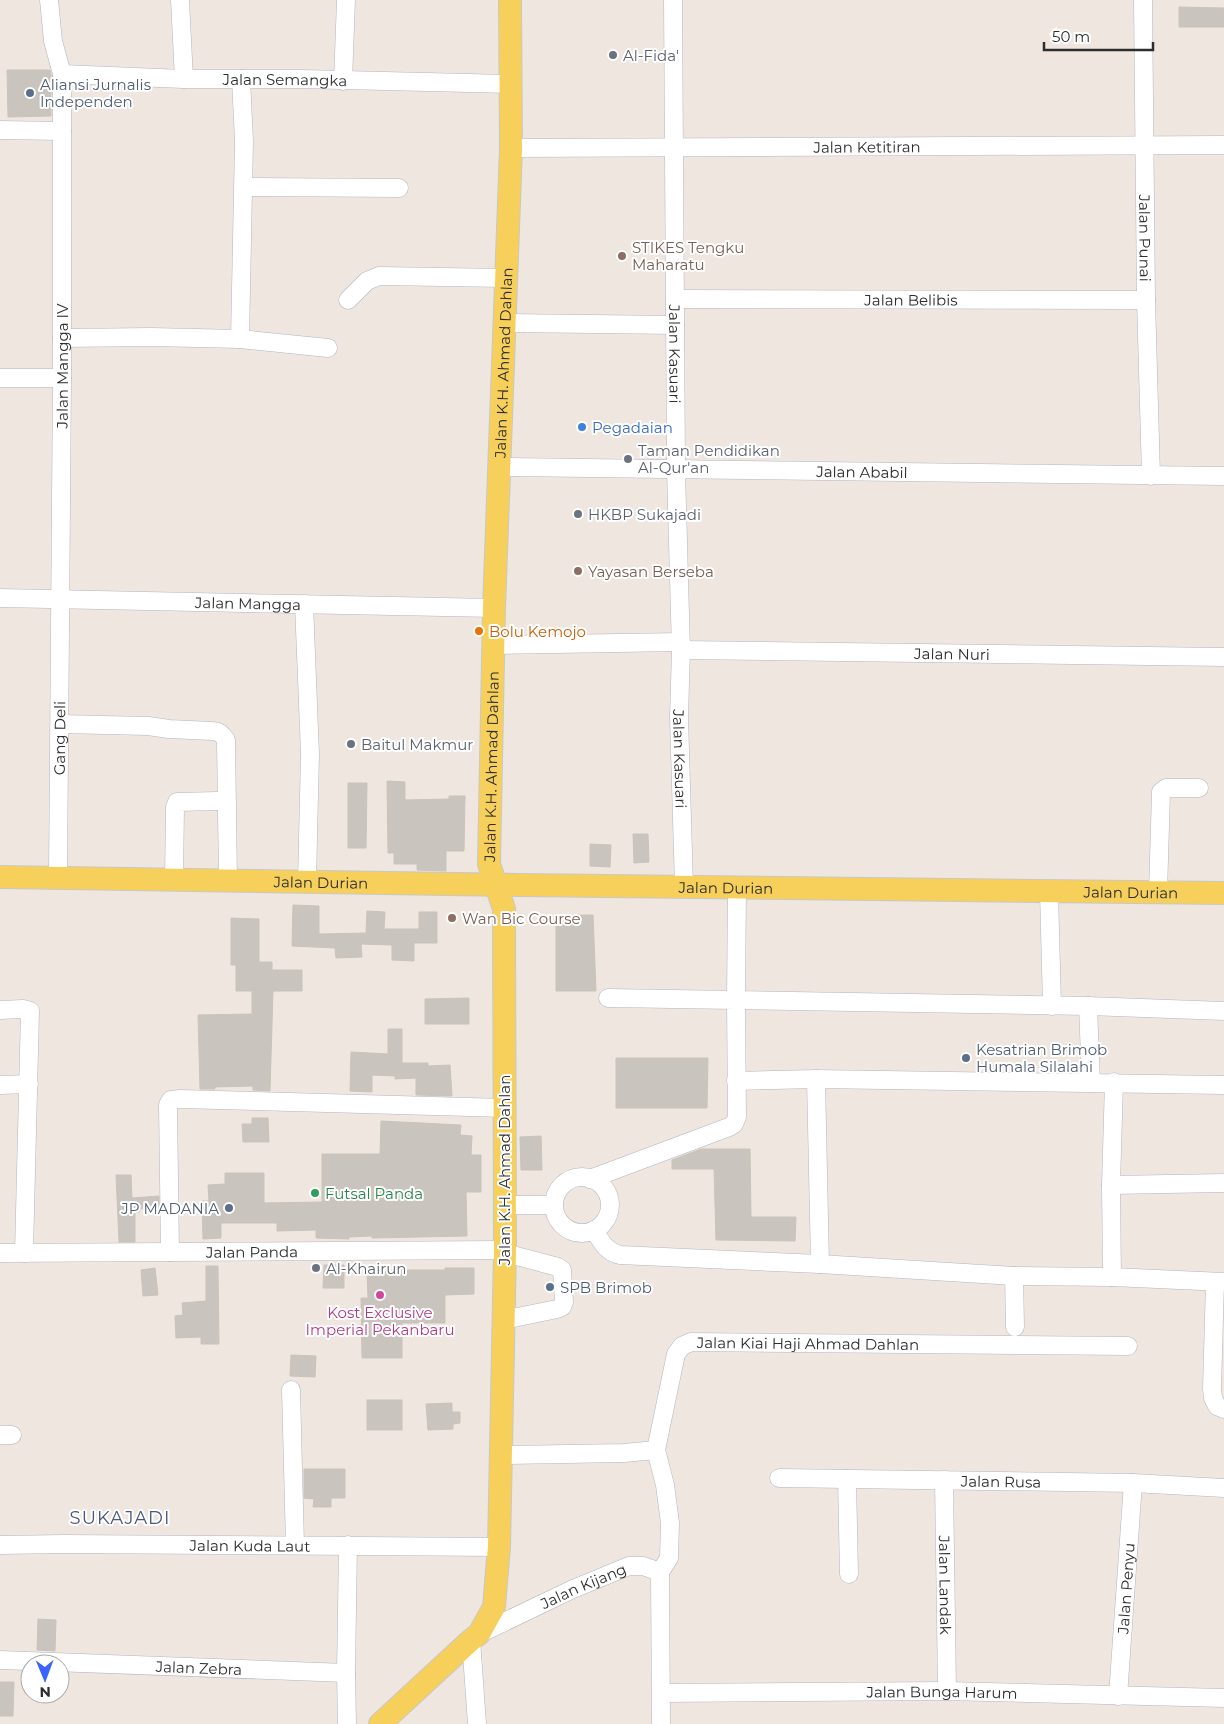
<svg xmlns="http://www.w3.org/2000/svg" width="1224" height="1724" font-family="Montserrat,sans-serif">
  <rect width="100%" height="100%" fill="#efe7df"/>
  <g fill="#cac4be" stroke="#cac3b8">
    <path d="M 1179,7 L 1224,8 L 1224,27 L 1179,27 Z"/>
    <path d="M 7,70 L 50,70 L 51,75 L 51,116 L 8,117 Z"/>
    <path d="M 387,781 L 405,782 L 405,800 L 449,799 L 449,796 L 465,796 L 464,851 L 446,851 L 446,871 L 417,870 L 417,864 L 394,864 L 394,853 L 388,853 Z"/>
    <path d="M 348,783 L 367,783 L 366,848 L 348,848 Z"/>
    <path d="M 633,834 L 648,834 L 649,862 L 634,863 Z"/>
    <path d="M 590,844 L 611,845 L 610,867 L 590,866 Z"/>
    <path d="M 293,905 L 319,906 L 319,934 L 366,933 L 367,911 L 385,912 L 384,929 L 419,929 L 419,912 L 437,912 L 437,943 L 414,943 L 414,961 L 392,960 L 392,945 L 361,944 L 362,957 L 336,958 L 335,948 L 292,946 Z"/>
    <path d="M 573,915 L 593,915 L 596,991 L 556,991 L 556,922 L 573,922 Z"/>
    <path d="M 231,918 L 259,919 L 259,962 L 272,962 L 272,970 L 302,970 L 302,991 L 273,991 L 270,1091 L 253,1090 L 253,1086 L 215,1087 L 215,1089 L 200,1089 L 198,1015 L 252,1014 L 252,991 L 236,991 L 236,965 L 231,965 Z"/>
    <path d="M 469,998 L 469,1024 L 425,1024 L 425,999 Z"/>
    <path d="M 388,1029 L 402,1029 L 402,1063 L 428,1063 L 428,1066 L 450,1065 L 452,1096 L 416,1095 L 416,1078 L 395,1079 L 395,1076 L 372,1075 L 372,1092 L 350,1091 L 351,1052 L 388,1054 Z"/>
    <path d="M 616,1058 L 708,1058 L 707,1108 L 616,1108 Z"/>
    <path d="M 252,1118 L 268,1118 L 269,1142 L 243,1142 L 242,1124 L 252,1124 Z"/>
    <path d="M 381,1121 L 461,1125 L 460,1135 L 472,1136 L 471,1155 L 481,1155 L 481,1192 L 466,1192 L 467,1236 L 372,1238 L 372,1236 L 349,1237 L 349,1239 L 316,1238 L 316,1230 L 277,1231 L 277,1223 L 221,1223 L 221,1238 L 203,1239 L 202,1201 L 209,1201 L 208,1185 L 225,1184 L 225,1173 L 264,1173 L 264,1203 L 322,1202 L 322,1154 L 380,1154 Z"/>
    <path d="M 541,1136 L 542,1170 L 521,1170 L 520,1137 Z"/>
    <path d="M 701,1149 L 750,1149 L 751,1217 L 796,1217 L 795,1241 L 716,1240 L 714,1169 L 672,1169 L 672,1160 Z"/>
    <path d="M 116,1175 L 131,1175 L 132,1198 L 159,1196 L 159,1208 L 139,1209 L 139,1212 L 135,1212 L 135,1242 L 119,1242 Z"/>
    <path d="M 324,1265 L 344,1265 L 344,1288 L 323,1288 Z"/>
    <path d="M 206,1266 L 218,1266 L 219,1344 L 201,1344 L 201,1337 L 176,1338 L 175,1316 L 183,1315 L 182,1303 L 206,1301 Z"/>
    <path d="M 155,1268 L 158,1295 L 143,1296 L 141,1270 Z"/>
    <path d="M 445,1268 L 474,1268 L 474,1294 L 445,1295 L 445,1323 L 402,1323 L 402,1358 L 362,1358 L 361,1298 L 368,1298 L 367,1273 L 405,1270 L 445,1270 Z"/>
    <path d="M 291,1355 L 316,1356 L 315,1377 L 290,1376 Z"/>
    <rect x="367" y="1400" width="35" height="30"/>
    <path d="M 452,1403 L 452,1412 L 460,1412 L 460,1423 L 453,1424 L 453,1429 L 428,1430 L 426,1404 Z"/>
    <path d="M 304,1469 L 345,1469 L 345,1498 L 331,1498 L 331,1507 L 313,1507 L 314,1499 L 304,1498 Z"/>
    <path d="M 38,1619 L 56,1620 L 55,1651 L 37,1650 Z"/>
    <path d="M 0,1682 L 14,1682 L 13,1716 L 0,1716 Z"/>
  </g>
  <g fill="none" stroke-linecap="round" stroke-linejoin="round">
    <g stroke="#b3b5c1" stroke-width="19">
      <g id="minor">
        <path d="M 49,0 L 53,41 L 62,74"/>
        <path d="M 180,0 L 184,79"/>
        <path id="s1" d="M 673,0 L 676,470 L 681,650 L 679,717 L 684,887"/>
        <path id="s2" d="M 1143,0 L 1146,300 L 1151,476"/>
        <path d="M 343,81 L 346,0"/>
        <path id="s3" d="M 0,130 L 62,131 L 62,74 L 184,79 L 301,79 L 510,84"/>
        <path id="s4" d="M 511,148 L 1224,145"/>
        <path d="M 244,187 L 399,188"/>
        <path id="s5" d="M 676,299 L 1146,300"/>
        <path d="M 348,300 L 367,281 L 379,276 L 507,278"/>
        <path d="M 505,323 L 675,325"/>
        <path d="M 62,338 L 152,337 L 240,339 L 328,348"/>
        <path d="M 240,339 L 244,141 L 241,79"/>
        <path d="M 0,378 L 62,378"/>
        <path id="s6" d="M 500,467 L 1224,476"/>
        <path id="s7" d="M 0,598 L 494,608"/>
        <path d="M 304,604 L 310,754 L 307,882"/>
        <path d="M 494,645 L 681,642"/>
        <path id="s8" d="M 681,650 L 1224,657"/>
        <path d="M 60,724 L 148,726 L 169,729 L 212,731 C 219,731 222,734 226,740 L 228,881"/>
        <path id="s9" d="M 58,878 L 62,378 L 62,131"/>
        <path d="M 174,880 L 175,807 L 177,802 L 217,801"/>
        <path d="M 737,888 L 736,1000 L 1088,1006 L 1224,1011"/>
        <path d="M 1049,892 L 1052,1006"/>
        <path d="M 1158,893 L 1161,792 L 1166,788 L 1199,788"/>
        <path d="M 1088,1006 L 1091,1082"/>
        <path d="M 0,1010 L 23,1009 L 30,1011 L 24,1253"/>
        <path d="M 816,1079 L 820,1264"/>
        <path d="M 736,1081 L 816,1079 L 1224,1085"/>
        <path d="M 0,1085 L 29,1084"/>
        <circle cx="582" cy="1205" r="28"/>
        <path d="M 590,1179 L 729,1127 L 734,1124 L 737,1117 L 736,1000 L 608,998"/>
        <path d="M 1111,1185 L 1224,1183"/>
        <path d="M 504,1205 L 554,1205"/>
        <path d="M 594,1230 C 601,1241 606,1252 620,1255 L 820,1264 L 1014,1276 L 1112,1277 L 1224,1282"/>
        <path d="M 170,1252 L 168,1105 L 171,1100 L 180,1099 L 505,1108"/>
        <path id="s10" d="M 0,1253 L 505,1250"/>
        <path d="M 1014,1276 L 1015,1327"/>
        <path d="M 1112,1277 L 1111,1185 L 1114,1082"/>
        <path d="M 1215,1282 L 1212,1389 L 1213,1398 L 1217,1406 L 1224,1409"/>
        <path d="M 503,1320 L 557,1309 L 562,1307 L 564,1302 L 562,1270 L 558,1267 L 505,1253"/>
        <path d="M 291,1390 L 295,1545"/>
        <path d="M 0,1435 L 12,1435"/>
        <path d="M 501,1455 L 624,1453 L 656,1450"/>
        <path id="s11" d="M 779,1478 L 1133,1483 L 1224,1488"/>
        <path d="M 847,1479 L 849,1574"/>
        <path id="s12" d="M 944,1480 L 947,1691"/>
        <path id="s13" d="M 0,1545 L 63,1544 L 499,1547"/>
        <path id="s14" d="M 660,1572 L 669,1558 L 670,1523 L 665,1485 L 656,1450 L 676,1354 L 682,1346 L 691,1342 L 1128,1346"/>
        <path id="s15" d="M 479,1634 L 573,1589 L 629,1566 L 643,1566 L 660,1572 L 661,1724"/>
        <path d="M 471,1640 L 477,1724"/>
        <path id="s16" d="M 0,1660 L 346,1673 L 347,1724"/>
        <path d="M 346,1673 L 348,1545"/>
        <path id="s17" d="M 661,1693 L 947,1691 L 1224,1698"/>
        <path id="s18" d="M 1118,1696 L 1133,1483"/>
      </g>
    </g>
    <g stroke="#c8c8c8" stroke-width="24">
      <g id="major">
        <path id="s19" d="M 0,877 L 518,885 L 1224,893"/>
        <path id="s20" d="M 380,1724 L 471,1640 L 479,1634 L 494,1607 L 499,1547 L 505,1250 L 504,909 L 489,864 L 494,608 L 511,148 L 510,0"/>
      </g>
    </g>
    <use href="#minor" stroke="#fff" stroke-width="18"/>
    <use href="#major" stroke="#f7d05c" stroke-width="22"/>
  </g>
  <g fill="#6b7280" stroke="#fff" stroke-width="2">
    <circle cx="613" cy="55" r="5"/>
    <circle cx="628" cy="459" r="5"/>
    <circle cx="578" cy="514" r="5"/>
    <circle cx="351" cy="744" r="5"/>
    <circle cx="316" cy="1268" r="5"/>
  </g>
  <g fill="#5c6f8a" stroke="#fff" stroke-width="2">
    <circle cx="30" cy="93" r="5"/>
    <circle cx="966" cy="1058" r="5"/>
    <circle cx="229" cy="1208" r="5"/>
    <circle cx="550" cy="1287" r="5"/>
  </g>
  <g fill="#8d6e63" stroke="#fff" stroke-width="2">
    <circle cx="622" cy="256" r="5"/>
    <circle cx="578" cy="571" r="5"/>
    <circle cx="452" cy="918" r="5"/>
  </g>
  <circle fill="#3f7fe0" stroke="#fff" stroke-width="2" cx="582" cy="427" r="5"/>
  <circle fill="#e8710a" stroke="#fff" stroke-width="2" cx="479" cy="631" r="5"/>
  <circle fill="#2e9e5b" stroke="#fff" stroke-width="2" cx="315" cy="1193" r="5"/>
  <circle fill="#d1479c" stroke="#fff" stroke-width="2" cx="380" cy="1295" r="5"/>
  <g text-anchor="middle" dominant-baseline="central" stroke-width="4" stroke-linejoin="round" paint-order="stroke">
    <g font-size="15" fill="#5b616d" stroke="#fff" text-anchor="start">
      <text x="623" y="55">Al-Fida'</text>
      <text x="638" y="450">Taman Pendidikan<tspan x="638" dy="17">Al-Qur'an</tspan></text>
      <text x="588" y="514">HKBP Sukajadi</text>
      <text x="361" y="744">Baitul Makmur</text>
      <text x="326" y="1268">Al-Khairun</text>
    </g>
    <g font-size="15" fill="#2d2d2d" stroke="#fff">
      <text stroke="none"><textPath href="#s3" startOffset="342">Jalan Semangka</textPath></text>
      <text stroke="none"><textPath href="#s4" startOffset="356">Jalan Ketitiran</textPath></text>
      <text stroke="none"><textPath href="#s2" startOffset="238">Jalan Punai</textPath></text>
      <text stroke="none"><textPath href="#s5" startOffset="235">Jalan Belibis</textPath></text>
      <text stroke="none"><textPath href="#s1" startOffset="354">Jalan Kasuari</textPath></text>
      <text stroke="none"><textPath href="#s20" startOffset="1412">Jalan K.H. Ahmad Dahlan</textPath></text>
      <text stroke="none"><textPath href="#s9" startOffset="512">Jalan Mangga IV</textPath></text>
      <text stroke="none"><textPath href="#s6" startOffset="362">Jalan Ababil</textPath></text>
      <text stroke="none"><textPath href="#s7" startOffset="248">Jalan Mangga</textPath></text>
      <text stroke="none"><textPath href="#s8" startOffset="271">Jalan Nuri</textPath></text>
      <text stroke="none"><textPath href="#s9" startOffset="140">Gang Deli</textPath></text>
      <text stroke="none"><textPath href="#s1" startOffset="759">Jalan Kasuari</textPath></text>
      <text stroke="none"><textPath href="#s20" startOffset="1008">Jalan K.H. Ahmad Dahlan</textPath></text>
      <text stroke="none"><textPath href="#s19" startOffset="321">Jalan Durian</textPath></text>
      <text stroke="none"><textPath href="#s19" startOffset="726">Jalan Durian</textPath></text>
      <text stroke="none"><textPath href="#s19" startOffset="1131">Jalan Durian</textPath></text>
      <text transform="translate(504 1170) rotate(-90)">Jalan K.H. Ahmad Dahlan</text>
      <text stroke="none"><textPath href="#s10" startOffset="252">Jalan Panda</textPath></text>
      <text stroke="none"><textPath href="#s14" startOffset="361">Jalan Kiai Haji Ahmad Dahlan</textPath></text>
      <text stroke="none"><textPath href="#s11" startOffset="222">Jalan Rusa</textPath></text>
      <text stroke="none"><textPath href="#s13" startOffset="250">Jalan Kuda Laut</textPath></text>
      <text stroke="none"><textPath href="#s12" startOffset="105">Jalan Landak</textPath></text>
      <text stroke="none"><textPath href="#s15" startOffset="115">Jalan Kijang</textPath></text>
      <text stroke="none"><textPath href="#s18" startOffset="108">Jalan Penyu</textPath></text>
      <text stroke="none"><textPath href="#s16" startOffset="199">Jalan Zebra</textPath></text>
      <text stroke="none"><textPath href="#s17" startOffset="281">Jalan Bunga Harum</textPath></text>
    </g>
    <g font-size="15" fill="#4e5e75" stroke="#fff" text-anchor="start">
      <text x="40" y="84">Aliansi Jurnalis<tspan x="40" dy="17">Independen</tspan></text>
      <text x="976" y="1049">Kesatrian Brimob<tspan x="976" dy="17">Humala Silalahi</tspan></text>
      <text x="219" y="1208" text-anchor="end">JP MADANIA</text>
      <text x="560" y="1287">SPB Brimob</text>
    </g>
    <g font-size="15" fill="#785e54" stroke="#fff" text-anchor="start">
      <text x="632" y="247">STIKES Tengku<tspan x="632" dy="17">Maharatu</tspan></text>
      <text x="588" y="571">Yayasan Berseba</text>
      <text x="462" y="918">Wan Bic Course</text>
    </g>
    <g font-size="15" fill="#366cbe" stroke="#fff" text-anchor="start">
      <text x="592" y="427">Pegadaian</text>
    </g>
    <g font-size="15" fill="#c56008" stroke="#fff" text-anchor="start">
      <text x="489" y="631">Bolu Kemojo</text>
    </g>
    <g font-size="15" fill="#27864d" stroke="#fff" text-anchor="start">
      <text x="325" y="1193">Futsal Panda</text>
    </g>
    <g font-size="15" fill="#b23c85" stroke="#fff">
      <text x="380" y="1312">Kost Exclusive<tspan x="380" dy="17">Imperial Pekanbaru</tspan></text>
    </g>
    <g font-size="18" letter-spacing="1" fill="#4a5580" stroke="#fff">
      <text x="120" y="1518">SUKAJADI</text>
    </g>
  </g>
  <g transform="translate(45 1679) rotate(179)"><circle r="24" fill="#ffffff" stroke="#ababab"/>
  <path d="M0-4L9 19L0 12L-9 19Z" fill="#3b63ff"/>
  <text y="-8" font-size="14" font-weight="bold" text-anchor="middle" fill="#2d2d2d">N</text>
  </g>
  <path d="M1044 42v8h109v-8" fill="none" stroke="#2d2d2d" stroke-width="2.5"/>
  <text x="1052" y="42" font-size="15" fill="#2d2d2d" stroke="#ffffff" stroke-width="4" paint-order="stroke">50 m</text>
</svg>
